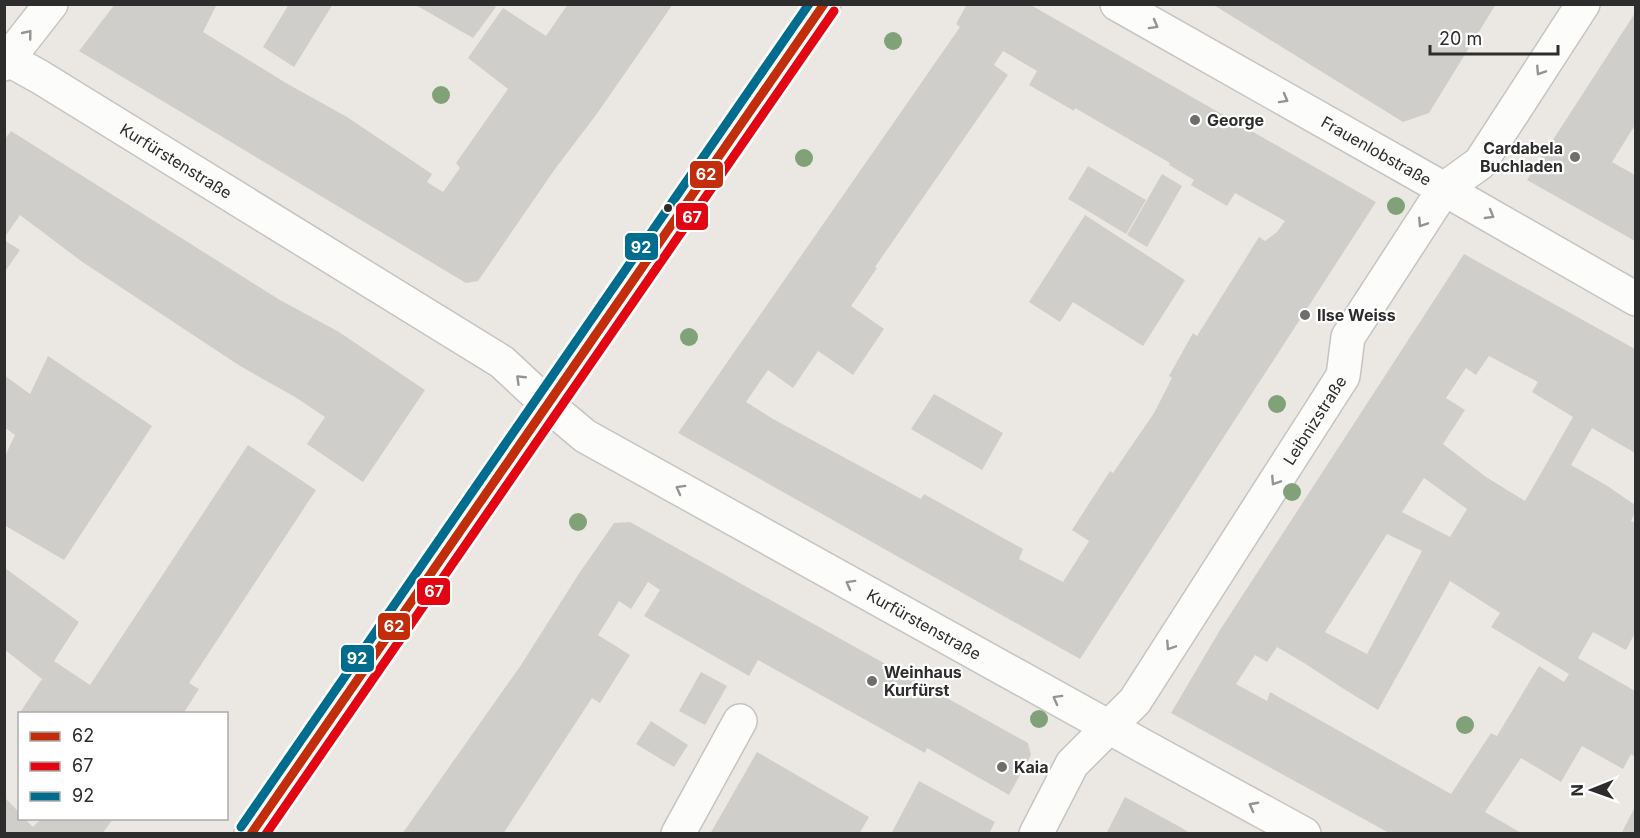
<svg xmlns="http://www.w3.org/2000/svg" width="1640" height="838" font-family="Inter,sans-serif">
  <rect width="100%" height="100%" fill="#ebe8e4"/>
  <g fill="#d0cecb" fill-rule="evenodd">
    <path d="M 115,4 L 217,4 L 203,32 L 286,83 L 347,117 L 432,174 L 427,182 L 443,192 L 460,168 L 456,163 L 508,89 L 468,58 L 503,8 L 546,36 L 568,4 L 673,4 L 596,115 L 555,169 L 478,281 L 466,283 L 79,51 Z"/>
    <path d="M 289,4 L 333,4 L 294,67 L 263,47 Z"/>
    <path d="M 414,4 L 490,4 L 496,7 L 473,38 Z"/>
    <path d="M 967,4 L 1029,4 L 1376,202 L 1080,659 L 678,433 L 960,27 L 956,24 ZM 1003,51 L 1037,71 L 1029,85 L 1074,111 L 1075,108 L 1170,163 L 1169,165 L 1194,180 L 1191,185 L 1227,206 L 1235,193 L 1285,221 L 1277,232 L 1265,241 L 1259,237 L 1197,336 L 1193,333 L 1169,376 L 1172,378 L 1154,413 L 1113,473 L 1110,471 L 1072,530 L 1089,541 L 1063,582 L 1019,559 L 1023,549 L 924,494 L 921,499 L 773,419 L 746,402 L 768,370 L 793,388 L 818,351 L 853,375 L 884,329 L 851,306 L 877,268 L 875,267 L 1008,75 L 994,65 Z"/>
    <path d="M 1212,4 L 1496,4 L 1429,113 L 1403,122 Z"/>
    <path d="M 1635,13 L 1635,125 L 1612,162 L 1635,175 L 1635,241 L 1527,180 Z"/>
    <path d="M 11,131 L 280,300 L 339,332 L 425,390 L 363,482 L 307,444 L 325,417 L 295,397 L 240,366 L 81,261 L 20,215 L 4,238 L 4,140 Z"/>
    <path d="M 1088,166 L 1146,200 L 1126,234 L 1068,199 Z"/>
    <path d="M 1162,174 L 1182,186 L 1147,247 L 1127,235 Z"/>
    <path d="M 1085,215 L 1185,280 L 1143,346 L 1073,302 L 1060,322 L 1029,302 Z"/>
    <path d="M 4,240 L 20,250 L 4,273 Z"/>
    <path d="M 1464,254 L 1635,349 L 1635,453 L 1592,428 L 1571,465 L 1606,485 L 1635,505 L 1635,512 L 1631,521 L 1635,523 L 1635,633 L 1626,650 L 1593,632 L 1578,658 L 1635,691 L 1635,757 L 1631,754 L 1623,769 L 1582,746 L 1561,782 L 1521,758 L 1485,812 L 1523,834 L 1391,834 L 1171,713 L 1220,630 ZM 1489,356 L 1538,382 L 1532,392 L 1573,417 L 1525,501 L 1486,477 L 1443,444 L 1465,410 L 1446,398 L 1466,368 L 1476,375 ZM 1424,478 L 1467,509 L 1450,537 L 1402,512 ZM 1387,534 L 1422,551 L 1367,654 L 1325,632 ZM 1450,581 L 1500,613 L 1491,627 L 1569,674 L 1564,682 L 1539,666 L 1497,736 L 1491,733 L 1451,794 L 1270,692 L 1267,701 L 1236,684 L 1255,655 L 1267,662 L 1277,647 L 1304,663 L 1347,691 L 1378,710 Z"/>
    <path d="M 48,356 L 152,426 L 64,560 L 4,525 L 4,458 L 15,435 L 4,427 L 4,375 L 30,394 Z"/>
    <path d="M 934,394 L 1003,433 L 982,470 L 911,429 Z"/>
    <path d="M 248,445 L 316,490 L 189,683 L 199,689 L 183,714 L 24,714 L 21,711 L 42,679 L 5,650 L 5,568 L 79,622 L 54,661 L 90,685 Z"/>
    <path d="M 630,522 L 1028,743 L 1031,755 L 1009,795 L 927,748 L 925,753 L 758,660 L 749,676 L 644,616 L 660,590 L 648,582 L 631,609 L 619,601 L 598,635 L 630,655 L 600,703 L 592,698 L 503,834 L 402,834 L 521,665 L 578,575 L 614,523 Z"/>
    <path d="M 701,672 L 727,686 L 705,725 L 679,711 Z"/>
    <path d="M 651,721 L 688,745 L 674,767 L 636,744 Z"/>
    <path d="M 757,752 L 869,817 L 859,834 L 710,834 Z"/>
    <path d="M 919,781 L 995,822 L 989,834 L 891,834 Z"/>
    <path d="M 4,797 L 20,813 L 20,819 L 25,819 L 33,827 L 41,819 L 113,819 L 102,834 L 4,834 Z"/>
    <path d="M 1125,797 L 1182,828 L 1191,834 L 1106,834 Z"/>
    <path d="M 1635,807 L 1635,834 L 1621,834 Z"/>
  </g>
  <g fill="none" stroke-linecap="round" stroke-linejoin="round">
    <g stroke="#c5c4c3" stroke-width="36">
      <g id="minor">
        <path id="s1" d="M 1117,4 L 1444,189 L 1636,299"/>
        <path id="s2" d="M 4,57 L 40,77 L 502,362 L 547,404 L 585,436 L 1143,746 L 1304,834"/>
        <path d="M 4,64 L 51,4"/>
        <path d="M 251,834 L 824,4"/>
        <path d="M 678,834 L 740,721"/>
        <path id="s3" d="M 1036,834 L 1072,764 L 1135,701 L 1343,376 L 1348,337 L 1444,189 L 1480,163 L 1583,4"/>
      </g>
    </g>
    <use href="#minor" stroke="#fcfcfb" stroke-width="33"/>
    <g stroke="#fff" stroke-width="14">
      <path id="bus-1" d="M 251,834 L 824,4"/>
    </g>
    <g stroke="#fff" stroke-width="14">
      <path id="bus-2" d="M 266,834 L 834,11"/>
    </g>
    <g stroke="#fff" stroke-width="14">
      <path id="bus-3" d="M 241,827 L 809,4"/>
    </g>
    <use href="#bus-1" stroke="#c22e0c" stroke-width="9"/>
    <use href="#bus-2" stroke="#e20613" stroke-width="9"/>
    <use href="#bus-3" stroke="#006d8f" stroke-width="9"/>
  </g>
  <g fill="#81a278">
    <circle cx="893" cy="41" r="9"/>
    <circle cx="441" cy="95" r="9"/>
    <circle cx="804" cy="158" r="9"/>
    <circle cx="1396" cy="206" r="9"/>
    <circle cx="689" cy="337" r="9"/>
    <circle cx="1277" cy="404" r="9"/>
    <circle cx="1292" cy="492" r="9"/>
    <circle cx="578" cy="522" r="9"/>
    <circle cx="1039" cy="719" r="9"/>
    <circle cx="1465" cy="725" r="9"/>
  </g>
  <defs><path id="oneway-chevron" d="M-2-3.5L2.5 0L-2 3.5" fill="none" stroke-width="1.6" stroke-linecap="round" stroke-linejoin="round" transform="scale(1.5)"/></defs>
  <g stroke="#949494">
    <use href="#oneway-chevron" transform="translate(1154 25) rotate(29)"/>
    <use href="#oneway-chevron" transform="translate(28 34) rotate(-51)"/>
    <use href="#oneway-chevron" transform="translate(1540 71) rotate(123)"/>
    <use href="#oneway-chevron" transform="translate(1284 99) rotate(29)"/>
    <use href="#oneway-chevron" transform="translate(1490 215) rotate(30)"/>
    <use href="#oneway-chevron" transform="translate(1422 223) rotate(123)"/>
    <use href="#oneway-chevron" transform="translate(520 379) rotate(-136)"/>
    <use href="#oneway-chevron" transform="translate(1275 481) rotate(123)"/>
    <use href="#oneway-chevron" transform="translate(680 489) rotate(-151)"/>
    <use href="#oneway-chevron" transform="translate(850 584) rotate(-151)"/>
    <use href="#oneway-chevron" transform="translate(1170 646) rotate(123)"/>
    <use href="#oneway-chevron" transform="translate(1057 699) rotate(-151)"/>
    <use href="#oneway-chevron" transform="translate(1253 806) rotate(-152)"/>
  </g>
  <g fill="#706e6d" stroke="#fff" stroke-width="2">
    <circle cx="1195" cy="120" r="6"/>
    <circle cx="1575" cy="157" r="6"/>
    <circle cx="1305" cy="315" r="6"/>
    <circle cx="872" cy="681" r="6"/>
    <circle cx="1002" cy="767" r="6"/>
  </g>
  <circle fill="#2d2d2d" stroke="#fff" stroke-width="2" cx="668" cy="208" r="5"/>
  <g text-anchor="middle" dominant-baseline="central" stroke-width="4.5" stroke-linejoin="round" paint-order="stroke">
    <g font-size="16" font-weight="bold" fill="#2d2d2d" stroke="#fff" text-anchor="start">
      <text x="1207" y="120">George</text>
      <text x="1563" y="148" text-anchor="end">Cardabela<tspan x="1563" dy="18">Buchladen</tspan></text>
      <text x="1317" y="315">Ilse Weiss</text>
      <text x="884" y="672">Weinhaus<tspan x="884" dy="18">Kurfürst</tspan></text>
      <text x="1014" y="767">Kaia</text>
    </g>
    <g font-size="16" fill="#2d2d2d" stroke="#fff">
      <text stroke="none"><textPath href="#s1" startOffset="298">Frauenlobstraße</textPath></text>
      <text stroke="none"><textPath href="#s2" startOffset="201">Kurfürstenstraße</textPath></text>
      <text stroke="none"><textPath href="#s3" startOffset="501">Leibnizstraße</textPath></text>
      <text stroke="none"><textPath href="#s2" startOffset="1083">Kurfürstenstraße</textPath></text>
    </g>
  </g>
  <g stroke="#fff" stroke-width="2">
    <rect x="689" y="160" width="35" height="29" rx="6" fill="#c22e0c"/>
    <rect x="675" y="202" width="34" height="29" rx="6" fill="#e20613"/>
    <rect x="624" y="232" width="35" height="29" rx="6" fill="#006d8f"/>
    <rect x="416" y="577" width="35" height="29" rx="6" fill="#e20613"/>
    <rect x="377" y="612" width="34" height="29" rx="6" fill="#c22e0c"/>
    <rect x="340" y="644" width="35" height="29" rx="6" fill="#006d8f"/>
  </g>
  <g font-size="16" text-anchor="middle" font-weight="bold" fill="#fff">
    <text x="706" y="180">62</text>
    <text x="692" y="223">67</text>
    <text x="641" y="253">92</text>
    <text x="434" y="597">67</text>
    <text x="394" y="632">62</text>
    <text x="357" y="664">92</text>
  </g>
  <rect width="1640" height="838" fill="none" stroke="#2d2d2d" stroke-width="12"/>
  <rect x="18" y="712" width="210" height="108" fill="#ffffff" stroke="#ababab" stroke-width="1.5"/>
  <rect x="30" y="732" width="30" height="9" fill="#c22e0c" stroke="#ababab" stroke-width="1.5"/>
  <text x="72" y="742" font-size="18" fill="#2d2d2d">62</text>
  <rect x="30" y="762" width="30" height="9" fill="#e20613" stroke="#ababab" stroke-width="1.5"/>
  <text x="72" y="772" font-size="18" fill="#2d2d2d">67</text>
  <rect x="30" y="792" width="30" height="9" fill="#006d8f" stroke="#ababab" stroke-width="1.5"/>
  <text x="72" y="802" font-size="18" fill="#2d2d2d">92</text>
  <g transform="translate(1592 790) rotate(269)" stroke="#ffffff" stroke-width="4.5" paint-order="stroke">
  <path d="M0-4.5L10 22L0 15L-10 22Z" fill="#2d2d2d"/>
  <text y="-9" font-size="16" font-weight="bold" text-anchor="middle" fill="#2d2d2d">N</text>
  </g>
  <path d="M1430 45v9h128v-9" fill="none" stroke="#2d2d2d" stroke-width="3"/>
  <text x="1439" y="45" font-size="18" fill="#2d2d2d" stroke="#ffffff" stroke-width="4.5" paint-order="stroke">20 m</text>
</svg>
